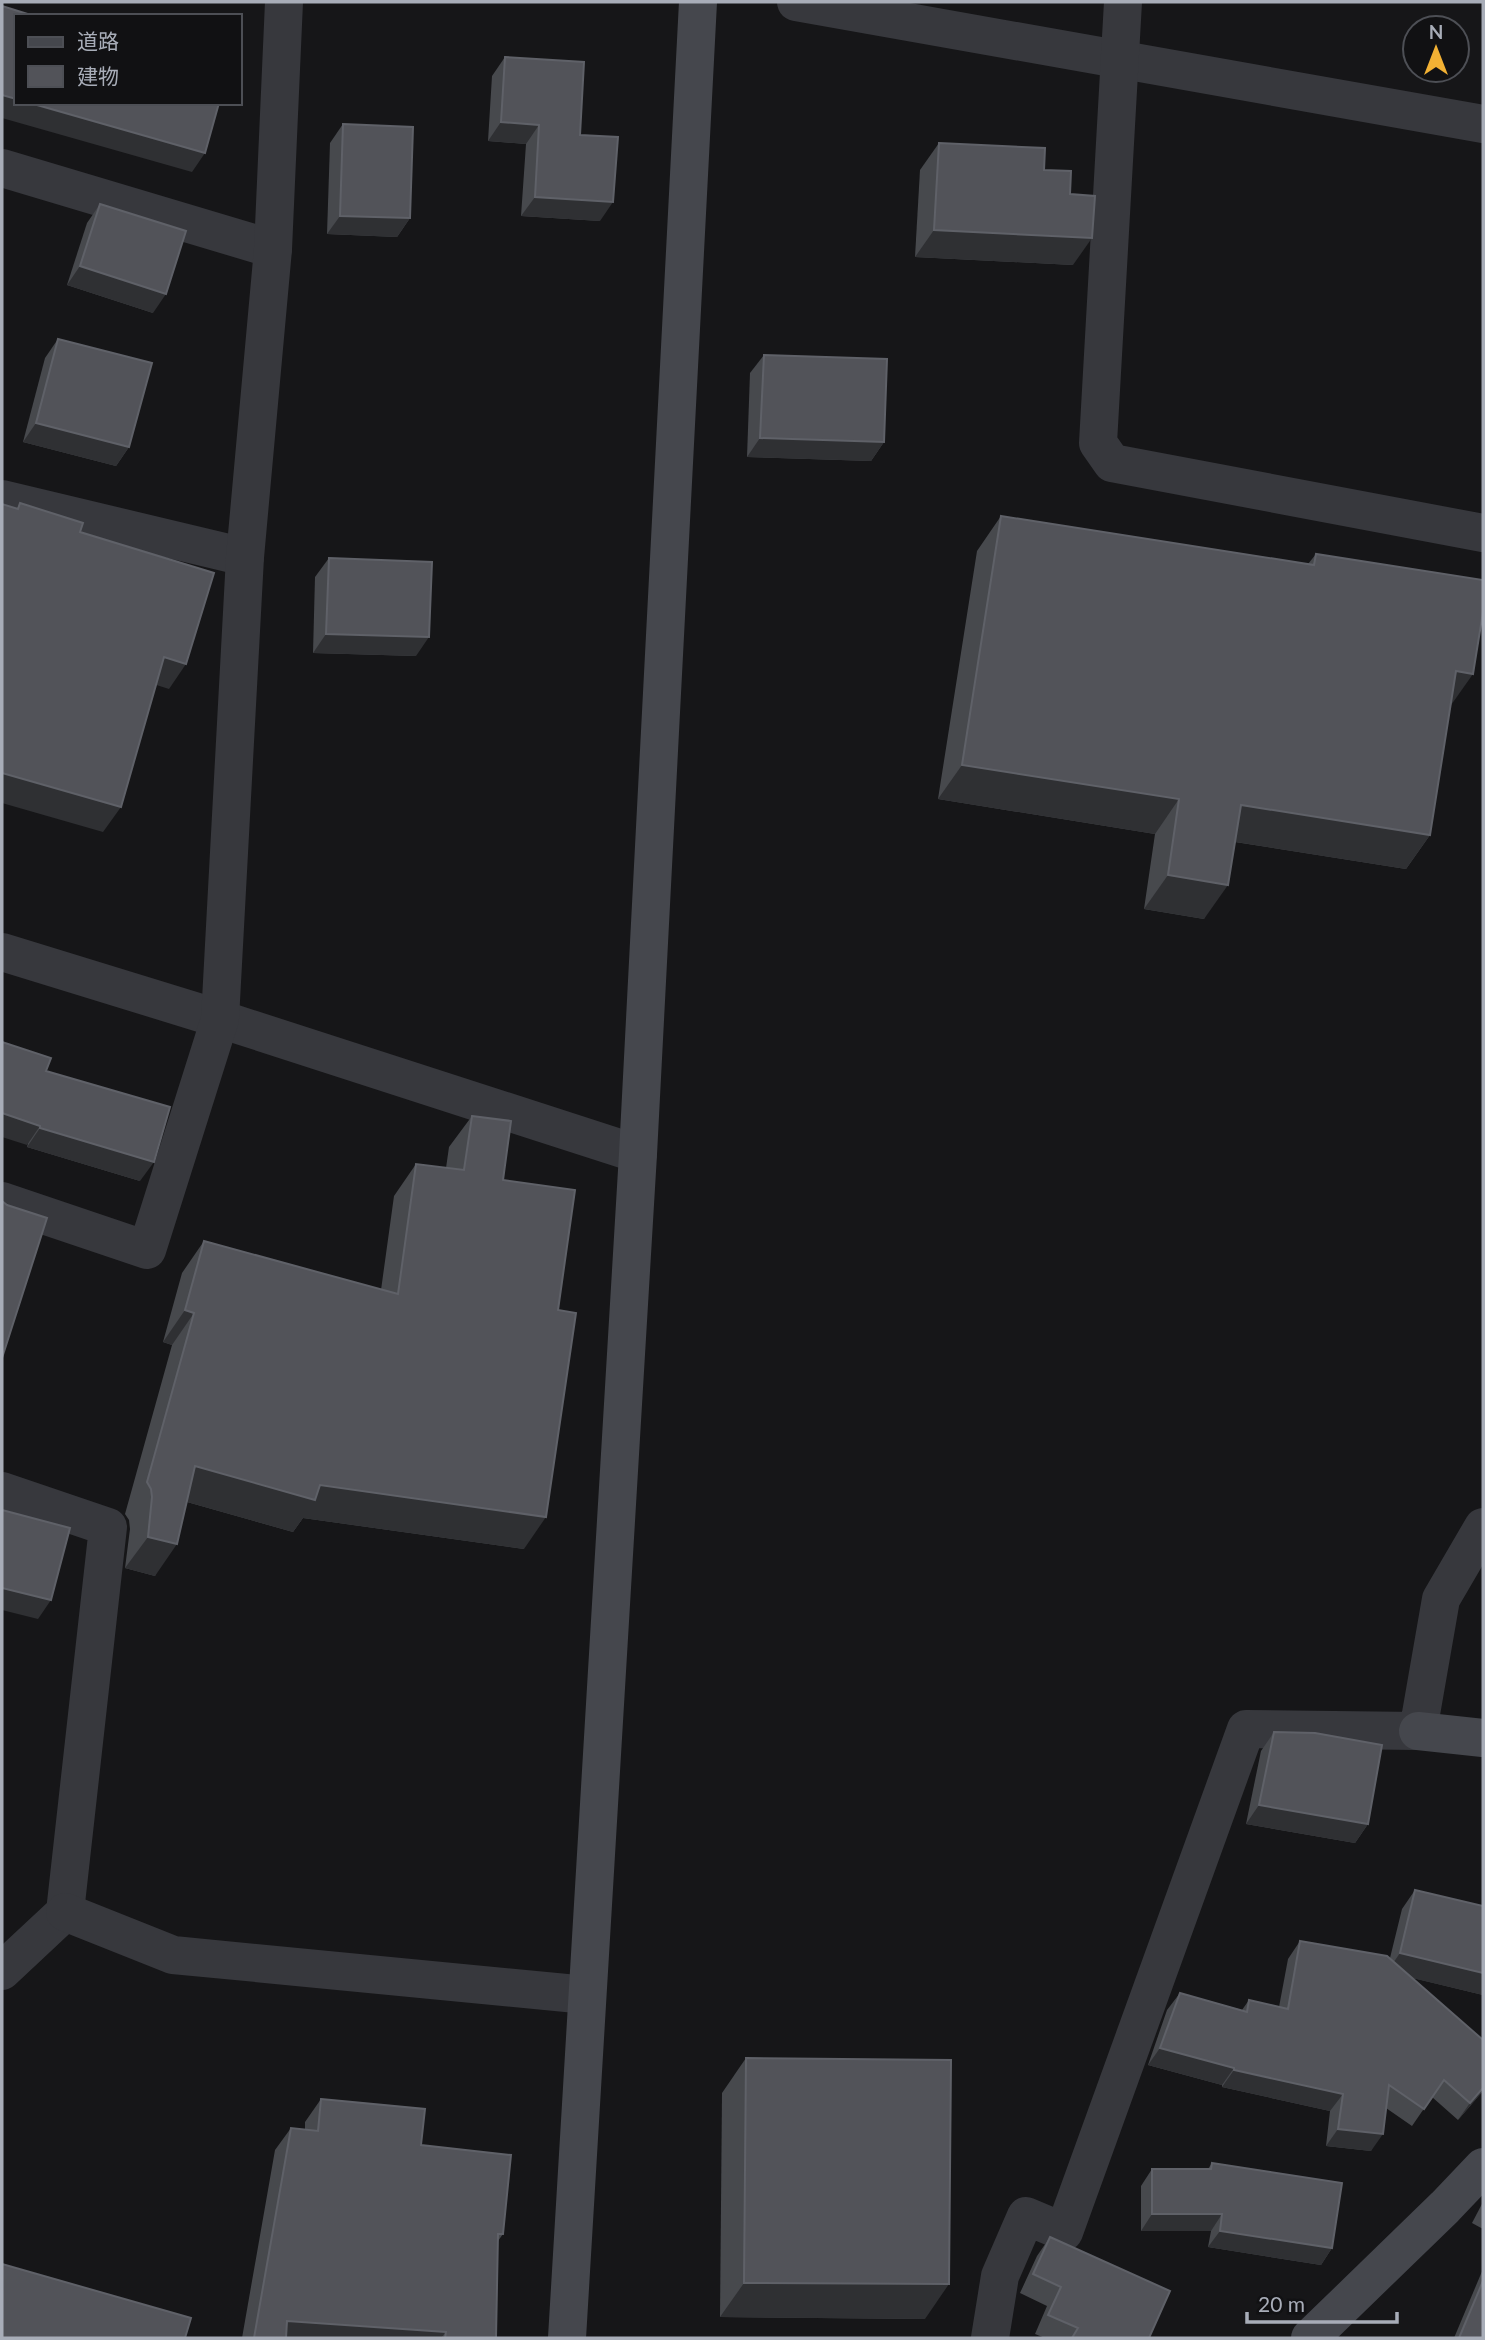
<svg xmlns="http://www.w3.org/2000/svg" width="1485" height="2340" font-family="Lato,'Noto Sans JP',sans-serif">
  <rect width="100%" height="100%" fill="#161618"/>
  <g fill="none" stroke-linecap="round" stroke-linejoin="round">
    <g stroke="#37383d" stroke-width="38">
      <path d="M 796,2 L 1483,124"/>
      <path d="M 1123,2 L 1098,443 L 1112,463 L 1483,533"/>
      <path d="M 2,168 L 273,249"/>
      <path d="M 2,499 L 245,557"/>
      <path d="M 2,952 L 220,1019 L 638,1154"/>
      <path d="M 2,1201 L 147,1250 L 220,1019 L 245,557 L 273,249 L 284,2"/>
      <path d="M 2,1491 L 108,1527 L 65,1912 L 2,1971"/>
      <path d="M 65,1912 L 173,1955 L 587,1995"/>
      <path d="M 990,2338 L 1000,2276 L 1026,2216 L 1064,2232 L 1246,1729 L 1418,1731 L 1441,1599 L 1483,1527"/>
    </g>
    <g stroke="#45474d" stroke-width="38">
      <path d="M 1418,1731 L 1483,1738"/>
      <path d="M 567,2338 L 638,1154 L 698,2"/>
      <path d="M 1310,2338 L 1445,2207 L 1483,2167"/>
    </g>
  </g>
  <g fill="#47494d">
    <path d="M 505,57 L 580,135 L 600,221 L 521,216 L 526,144 L 488,141 L 492,76 Z"/>
    <path d="M 343,124 L 410,218 L 397,237 L 327,234 L 330,143 Z"/>
    <path d="M 939,143 L 1044,170 L 1073,265 L 915,257 L 920,170 Z"/>
    <path d="M 100,204 L 153,313 L 67,285 L 87,223 Z"/>
    <path d="M 58,339 L 129,447 L 116,466 L 23,442 L 45,358 Z"/>
    <path d="M 764,355 L 884,442 L 871,461 L 747,457 L 750,373 Z"/>
    <path d="M 1001,516 L 1308,564 L 1316,554 L 1450,707 L 1430,835 L 1406,869 L 1235,842 L 1204,919 L 1144,909 L 1155,834 L 938,799 L 977,551 Z"/>
    <path d="M 329,558 L 416,656 L 313,653 L 315,577 Z"/>
    <path d="M 46,1071 L 140,1181 L 27,1147 Z"/>
    <path d="M 472,1116 L 503,1180 L 524,1549 L 303,1518 L 293,1532 L 187,1502 L 155,1576 L 125,1568 L 130,1529 L 129,1520 L 125,1514 L 172,1345 L 163,1342 L 182,1273 L 204,1241 L 381,1290 L 394,1196 L 416,1164 L 446,1168 L 449,1147 Z"/>
    <path d="M 1274,1732 L 1368,1824 L 1355,1843 L 1246,1824 L 1261,1751 Z"/>
    <path d="M 1415,1890 L 1483,1906 L 1483,1995 L 1413,1978 L 1483,2040 L 1483,2091 L 1458,2120 L 1432,2097 L 1412,2126 L 1386,2108 L 1371,2151 L 1326,2146 L 1330,2111 L 1222,2087 L 1222,2085 L 1148,2065 L 1167,2010 L 1180,1993 L 1242,2010 L 1249,2000 L 1279,2007 L 1288,1959 L 1300,1941 L 1390,1958 L 1402,1909 Z"/>
    <path d="M 746,2058 L 925,2319 L 720,2317 L 722,2093 Z"/>
    <path d="M 321,2099 L 421,2145 L 503,2234 L 498,2241 L 496,2338 L 242,2338 L 275,2150 L 291,2128 L 305,2130 L 305,2122 Z"/>
    <path d="M 1212,2163 L 1332,2248 L 1321,2265 L 1208,2247 L 1211,2231 L 1141,2231 L 1141,2186 L 1152,2169 L 1208,2169 Z"/>
    <path d="M 1483,2202 L 1483,2229 L 1472,2223 Z"/>
    <path d="M 1050,2237 L 1149,2338 L 1045,2338 L 1035,2334 L 1047,2306 L 1020,2293 L 1037,2256 Z"/>
    <path d="M 1483,2269 L 1483,2338 L 1454,2338 Z"/>
  </g>
  <g fill="#2f3033">
    <path d="M 2,95 L 16,99 L 16,103 L 30,103 L 205,153 L 192,172 L 2,118 Z"/>
    <path d="M 501,122 L 539,125 L 526,144 L 488,141 Z"/>
    <path d="M 535,197 L 613,202 L 600,221 L 521,216 Z"/>
    <path d="M 340,216 L 410,218 L 397,237 L 327,234 Z"/>
    <path d="M 934,230 L 1092,238 L 1073,265 L 915,257 Z"/>
    <path d="M 80,266 L 166,294 L 153,313 L 67,285 Z"/>
    <path d="M 36,423 L 129,447 L 116,466 L 23,442 Z"/>
    <path d="M 760,438 L 884,442 L 871,461 L 747,457 Z"/>
    <path d="M 326,634 L 429,637 L 416,656 L 313,653 Z"/>
    <path d="M 164,657 L 186,664 L 169,689 L 147,682 Z"/>
    <path d="M 1456,671 L 1473,674 L 1449,708 Z"/>
    <path d="M 962,765 L 1179,799 L 1155,834 L 938,799 Z"/>
    <path d="M 2,773 L 121,807 L 103,832 L 2,803 Z"/>
    <path d="M 1241,805 L 1430,835 L 1406,869 L 1217,839 Z"/>
    <path d="M 1168,875 L 1228,885 L 1204,919 L 1144,909 Z"/>
    <path d="M 2,1113 L 40,1126 L 27,1145 L 2,1137 Z"/>
    <path d="M 40,1128 L 154,1162 L 140,1181 L 27,1147 Z"/>
    <path d="M 185,1310 L 194,1313 L 172,1345 L 163,1342 Z"/>
    <path d="M 195,1466 L 320,1485 L 546,1517 L 524,1549 L 303,1518 L 293,1532 L 173,1498 Z"/>
    <path d="M 148,1537 L 177,1544 L 155,1576 L 125,1568 Z"/>
    <path d="M 2,1588 L 51,1600 L 38,1619 L 2,1610 Z"/>
    <path d="M 1259,1805 L 1368,1824 L 1355,1843 L 1246,1824 Z"/>
    <path d="M 1400,1953 L 1483,1973 L 1483,1995 L 1387,1972 Z"/>
    <path d="M 1160,2048 L 1234,2068 L 1222,2085 L 1148,2065 Z"/>
    <path d="M 1234,2070 L 1343,2094 L 1330,2111 L 1222,2087 Z"/>
    <path d="M 1483,2088 L 1483,2091 L 1458,2120 L 1470,2103 Z"/>
    <path d="M 1338,2129 L 1383,2134 L 1371,2151 L 1326,2146 Z"/>
    <path d="M 1152,2214 L 1222,2214 L 1211,2231 L 1141,2231 Z"/>
    <path d="M 1220,2231 L 1332,2248 L 1321,2265 L 1208,2247 Z"/>
    <path d="M 744,2283 L 949,2284 L 925,2319 L 720,2317 Z"/>
    <path d="M 287,2321 L 446,2332 L 441,2338 L 275,2338 Z"/>
  </g>
  <g fill="#525359" stroke="#5f6168" stroke-width="2">
    <path d="M 2,6 L 34,16 L 16,16 L 16,99 L 2,95 Z"/>
    <path d="M 505,57 L 584,62 L 580,135 L 618,137 L 613,202 L 535,197 L 539,125 L 501,122 Z"/>
    <path d="M 30,103 L 219,103 L 205,153 Z"/>
    <path d="M 343,124 L 413,127 L 410,218 L 340,216 Z"/>
    <path d="M 939,143 L 1045,148 L 1044,170 L 1071,171 L 1070,194 L 1095,196 L 1092,238 L 934,230 Z"/>
    <path d="M 100,204 L 186,231 L 166,294 L 80,266 Z"/>
    <path d="M 58,339 L 152,363 L 129,447 L 36,423 Z"/>
    <path d="M 764,355 L 887,359 L 884,442 L 760,438 Z"/>
    <path d="M 20,503 L 83,523 L 80,532 L 214,573 L 186,664 L 164,657 L 121,807 L 2,773 L 2,504 L 18,509 Z"/>
    <path d="M 1001,516 L 1314,565 L 1316,554 L 1483,580 L 1483,612 L 1473,674 L 1456,671 L 1430,835 L 1241,805 L 1228,885 L 1168,875 L 1179,799 L 962,765 Z"/>
    <path d="M 329,558 L 432,562 L 429,637 L 326,634 Z"/>
    <path d="M 2,1042 L 51,1058 L 46,1071 L 170,1107 L 154,1162 L 40,1128 L 40,1126 L 2,1113 Z"/>
    <path d="M 472,1116 L 511,1121 L 503,1180 L 575,1190 L 558,1310 L 576,1313 L 546,1517 L 320,1485 L 315,1500 L 195,1466 L 177,1544 L 148,1537 L 152,1497 L 151,1489 L 147,1482 L 194,1313 L 185,1310 L 204,1241 L 398,1294 L 416,1164 L 464,1170 Z"/>
    <path d="M 2,1201 L 7,1205 L 47,1218 L 2,1358 Z"/>
    <path d="M 2,1510 L 70,1528 L 51,1600 L 2,1588 Z"/>
    <path d="M 1274,1732 L 1315,1733 L 1382,1745 L 1368,1824 L 1259,1805 Z"/>
    <path d="M 1415,1890 L 1483,1906 L 1483,1973 L 1400,1953 Z"/>
    <path d="M 1300,1941 L 1387,1956 L 1483,2040 L 1483,2088 L 1470,2103 L 1444,2080 L 1424,2109 L 1389,2085 L 1383,2134 L 1338,2129 L 1343,2094 L 1234,2070 L 1234,2068 L 1160,2048 L 1180,1993 L 1247,2012 L 1249,2000 L 1288,2009 Z"/>
    <path d="M 746,2058 L 951,2060 L 949,2284 L 744,2283 Z"/>
    <path d="M 321,2099 L 425,2109 L 421,2145 L 511,2155 L 503,2234 L 498,2234 L 496,2338 L 445,2338 L 446,2332 L 287,2321 L 286,2338 L 254,2338 L 291,2128 L 318,2131 Z"/>
    <path d="M 1212,2163 L 1342,2183 L 1332,2248 L 1220,2231 L 1222,2214 L 1152,2214 L 1152,2169 L 1211,2169 Z"/>
    <path d="M 1050,2237 L 1170,2291 L 1149,2338 L 1072,2338 L 1078,2328 L 1048,2315 L 1061,2287 L 1033,2274 Z"/>
    <path d="M 2,2264 L 191,2318 L 185,2338 L 2,2338 Z"/>
    <path d="M 1483,2281 L 1483,2338 L 1459,2338 Z"/>
  </g>
  <rect width="1485" height="2340" fill="none" stroke="#a8adb8" stroke-width="7"/>
  <rect x="14" y="14" width="228" height="91" fill="#111113" stroke="#4d4f55" stroke-width="2"/>
  <rect x="28" y="37" width="35" height="10" fill="#45474d" stroke="#4d4f55" stroke-width="2"/>
  <text x="77" y="49" font-size="21" fill="#a8adb8">道路</text>
  <rect x="28" y="66" width="35" height="21" fill="#525359" stroke="#4d4f55" stroke-width="2"/>
  <text x="77" y="84" font-size="21" fill="#a8adb8">建物</text>
  <g transform="translate(1436 49)"><circle r="33" fill="#111113" stroke="#4d4f55" stroke-width="2"/>
  <path d="M0-5L12 26L0 18L-12 26Z" fill="#f2b134"/>
  <text y="-10" font-size="19" font-weight="bold" text-anchor="middle" fill="#a8adb8">N</text>
  </g>
  <path d="M1247 2312v10h150v-10" fill="none" stroke="#a8adb8" stroke-width="3.5"/>
  <text x="1258" y="2312" font-size="21" fill="#a8adb8" stroke="#111113" stroke-width="5" paint-order="stroke">20 m</text>
</svg>
